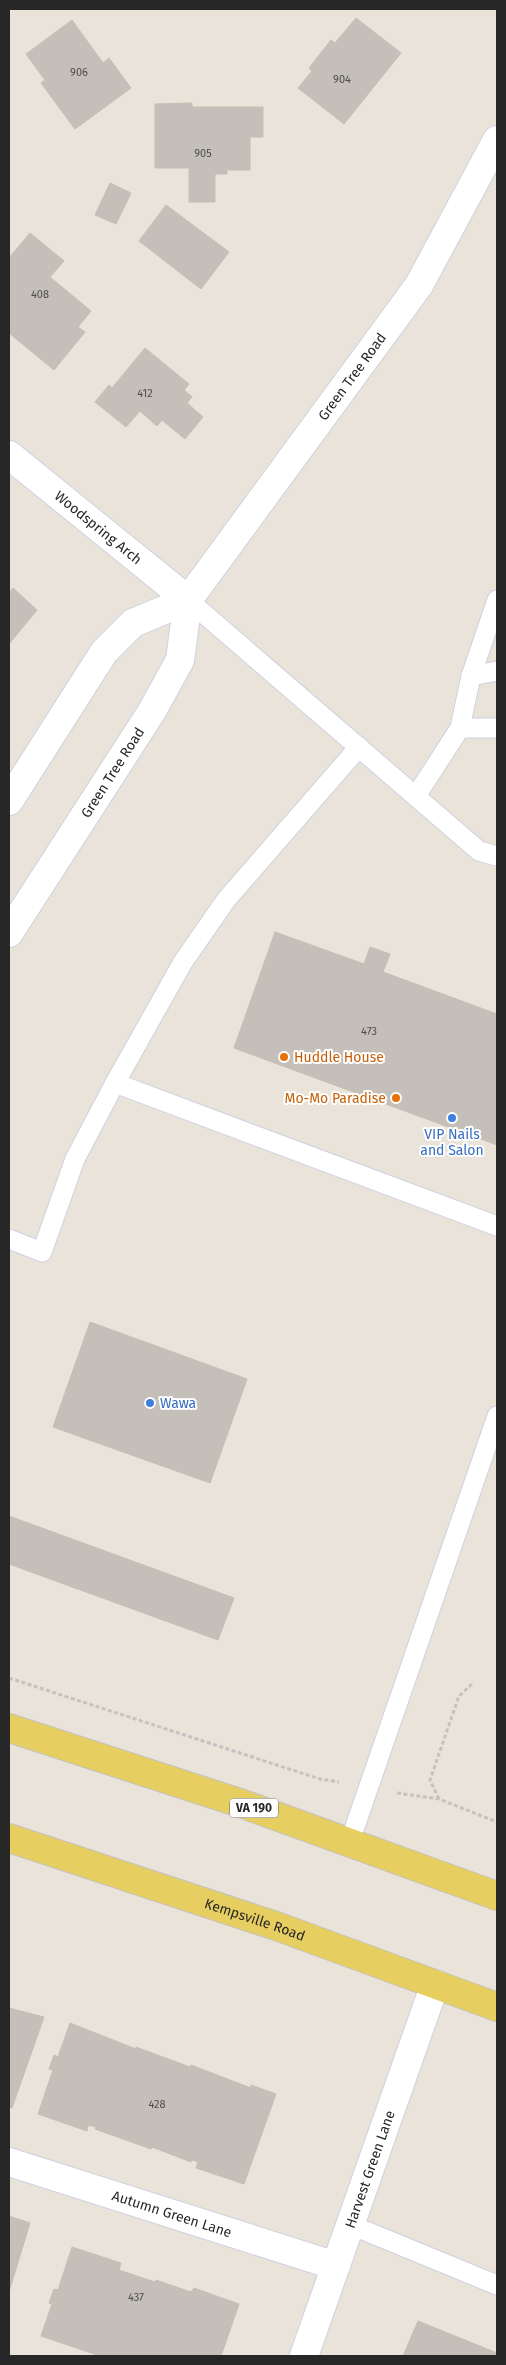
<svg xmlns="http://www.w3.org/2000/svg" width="506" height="2365" font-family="'Fira Sans',sans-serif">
  <rect width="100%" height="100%" fill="#e9e3d9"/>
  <g fill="#c4c0b9" stroke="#c4bfb3">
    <path d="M 356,18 L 401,53 L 344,124 L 298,88 L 312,71 L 309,68 L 331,40 L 335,43 Z"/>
    <path d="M 72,20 L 103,63 L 109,58 L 131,88 L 75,129 L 41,83 L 45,80 L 26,54 Z"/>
    <path d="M 192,103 L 192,107 L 263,107 L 263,137 L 250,137 L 250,170 L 227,170 L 227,174 L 215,174 L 215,202 L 189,202 L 189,168 L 155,168 L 155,104 Z"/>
    <path d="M 110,183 L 131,193 L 116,224 L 95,215 Z"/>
    <path d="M 166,205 L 229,252 L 201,289 L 139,241 Z"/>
    <path d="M 30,233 L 64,261 L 50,277 L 91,311 L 78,327 L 85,332 L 54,370 L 9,333 L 9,258 Z"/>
    <path d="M 145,348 L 189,384 L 184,390 L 192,397 L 187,403 L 203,417 L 185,439 L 162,420 L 157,426 L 140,411 L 126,427 L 95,402 L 109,385 L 112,388 Z"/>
    <path d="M 13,588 L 37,610 L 9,644 L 9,593 Z"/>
    <path d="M 275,932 L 364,964 L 370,947 L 390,954 L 383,972 L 497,1014 L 497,1145 L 234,1048 Z"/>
    <path d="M 90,1322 L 247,1379 L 210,1483 L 53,1427 Z"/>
    <path d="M 9,1516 L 234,1598 L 218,1640 L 9,1564 Z"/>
    <path d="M 9,2008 L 44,2017 L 12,2108 L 9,2107 Z"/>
    <path d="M 70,2023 L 136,2049 L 136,2047 L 190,2067 L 191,2065 L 251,2088 L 251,2085 L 276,2094 L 244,2184 L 196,2168 L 198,2162 L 192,2160 L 191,2162 L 152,2147 L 151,2149 L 95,2129 L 96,2127 L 88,2125 L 87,2131 L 38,2114 L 53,2070 L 49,2069 L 54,2055 L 58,2057 Z"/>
    <path d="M 9,2216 L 30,2223 L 9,2292 Z"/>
    <path d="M 72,2247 L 121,2263 L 119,2270 L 155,2282 L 156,2280 L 191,2292 L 194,2288 L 239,2304 L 221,2356 L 100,2356 L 41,2336 L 52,2304 L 49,2303 L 54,2289 L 58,2290 Z"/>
    <path d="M 418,2321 L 497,2353 L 497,2356 L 403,2356 Z"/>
  </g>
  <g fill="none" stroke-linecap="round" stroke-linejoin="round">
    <g stroke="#cfd1e0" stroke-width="21">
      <g id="lane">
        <path d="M 188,600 L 479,851 L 497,856"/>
        <path d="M 471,676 L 497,671"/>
        <path d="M 460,728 L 497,728"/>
        <path d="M 416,796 L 460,728 L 471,676 L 497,600"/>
        <path d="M 115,1083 L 183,962 L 226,900 L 359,747"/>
        <path d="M 9,1239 L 42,1252 L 75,1159 L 115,1083 L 497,1226"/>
        <path d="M 350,1841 L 497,1416"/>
        <path d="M 351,2225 L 497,2285"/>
      </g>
    </g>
    <g stroke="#cfd1e0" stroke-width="30">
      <g id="street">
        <path id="s1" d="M 9,455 L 188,600"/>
        <path id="s2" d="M 9,2162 L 336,2266"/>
        <path id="s3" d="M 304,2356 L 435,1984"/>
      </g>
    </g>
    <g stroke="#cfd1e0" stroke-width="30">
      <g id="secondary">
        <path d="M 9,801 L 104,652 L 133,623 L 188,600"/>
        <path id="s4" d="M 9,933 L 152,711 L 180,660 L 188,600 L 419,285 L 497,140"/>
      </g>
    </g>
    <g stroke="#c3c3c3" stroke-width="30">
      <g id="primary">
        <path d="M 9,1728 L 240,1803 L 497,1896"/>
        <path id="s5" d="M 9,1838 L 279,1927 L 497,2007"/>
      </g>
    </g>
    <g stroke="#c3c3c3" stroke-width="3" stroke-dasharray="4 2.5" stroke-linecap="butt">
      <path d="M 9,1678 L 320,1779 L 339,1782"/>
      <path d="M 397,1793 L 439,1799 L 497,1822"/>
      <path d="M 439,1799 L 430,1780 L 459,1696 L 472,1684"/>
    </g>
    <use href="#lane" stroke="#fff" stroke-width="19"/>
    <use href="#street" stroke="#fff" stroke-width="28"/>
    <use href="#secondary" stroke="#fff" stroke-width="28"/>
    <use href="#primary" stroke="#e7ce60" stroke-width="28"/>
  </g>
  <g fill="#e8710a" stroke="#fff" stroke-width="2">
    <circle cx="284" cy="1057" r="5"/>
    <circle cx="396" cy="1098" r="5"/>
  </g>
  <g fill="#3f7fe0" stroke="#fff" stroke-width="2">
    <circle cx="452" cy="1118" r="5"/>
    <circle cx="150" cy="1403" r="5"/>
  </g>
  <g text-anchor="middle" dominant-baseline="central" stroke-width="4" stroke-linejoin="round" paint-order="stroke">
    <g font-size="11" fill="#4e4d4c">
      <text x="79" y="72">906</text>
      <text x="342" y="79">904</text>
      <text x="203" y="153">905</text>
      <text x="40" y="294">408</text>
      <text x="145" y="393">412</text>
      <text x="369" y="1031">473</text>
      <text x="157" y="2104">428</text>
      <text x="136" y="2297">437</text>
    </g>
    <rect fill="#fff" stroke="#686868" stroke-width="1" x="230" y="1798.5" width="48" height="19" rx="4"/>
    <g font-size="12" font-weight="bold" fill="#272727">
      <text x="254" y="1808">VA 190</text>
    </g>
    <g font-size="14" fill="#272727" stroke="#fff">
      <text stroke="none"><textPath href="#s4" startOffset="660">Green Tree Road</textPath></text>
      <text stroke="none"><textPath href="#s1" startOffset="115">Woodspring Arch</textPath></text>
      <text stroke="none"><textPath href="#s4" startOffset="191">Green Tree Road</textPath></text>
      <text stroke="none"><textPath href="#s5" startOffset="259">Kempsville Road</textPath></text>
      <text stroke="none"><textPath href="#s3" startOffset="198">Harvest Green Lane</textPath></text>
      <text stroke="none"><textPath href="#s2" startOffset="171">Autumn Green Lane</textPath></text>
    </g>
    <g font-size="14" fill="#c56008" stroke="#fff" text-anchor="start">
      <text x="294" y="1057">Huddle House</text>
      <text x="386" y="1098" text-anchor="end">Mo-Mo Paradise</text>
    </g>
    <g font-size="14" fill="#366cbe" stroke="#fff">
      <text x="452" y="1134">VIP Nails<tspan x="452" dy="16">and Salon</tspan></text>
      <text x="160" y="1403" text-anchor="start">Wawa</text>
    </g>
  </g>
  <rect width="506" height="2365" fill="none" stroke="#272727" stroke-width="20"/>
</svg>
